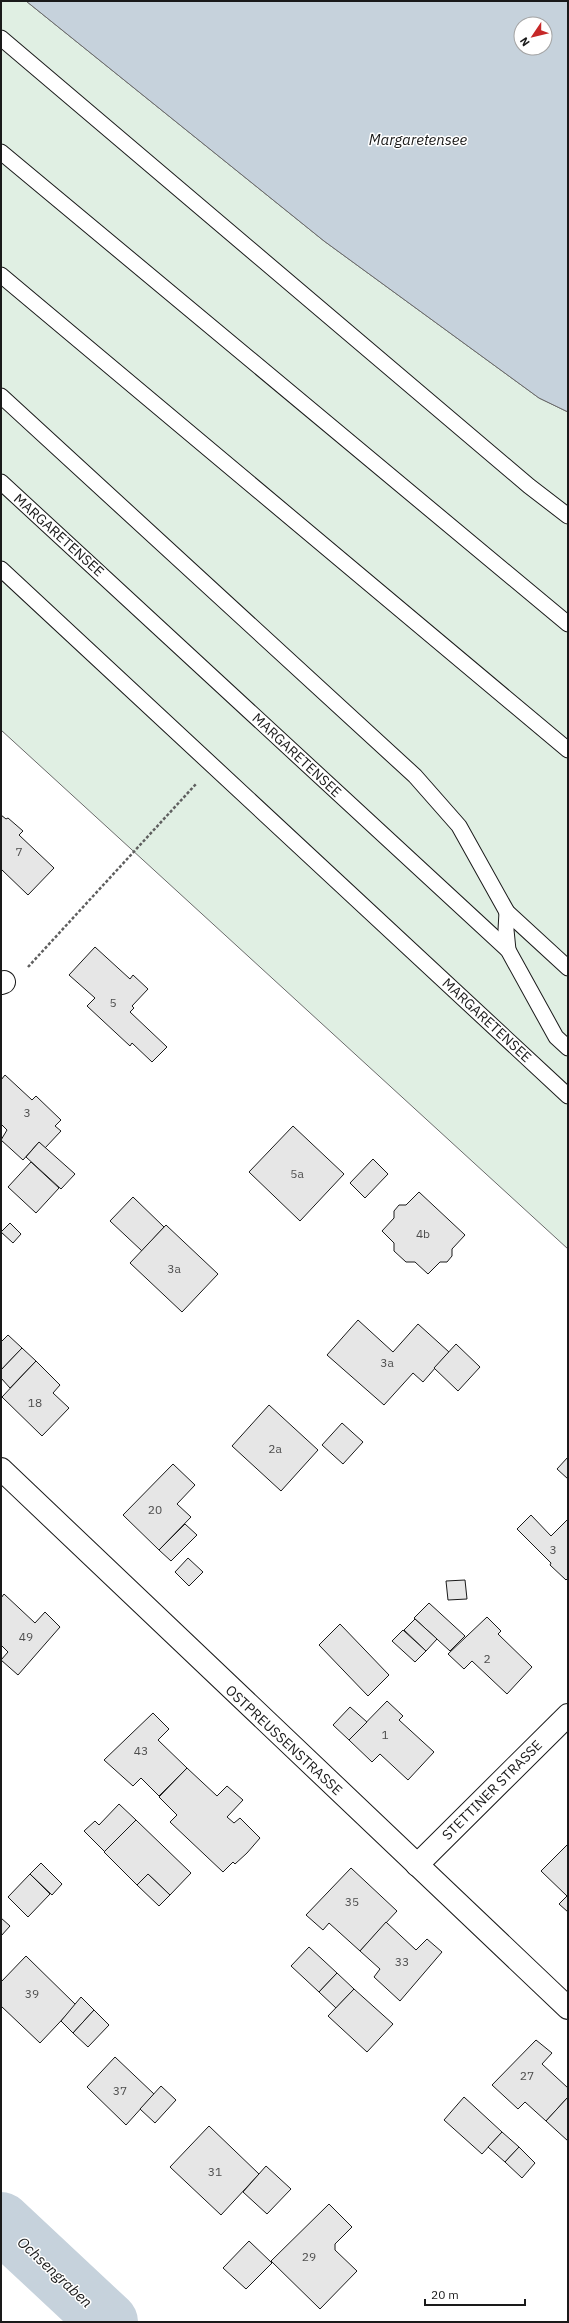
<svg xmlns="http://www.w3.org/2000/svg" width="569" height="2323" font-family="'IBM Plex Sans',sans-serif">
  <rect width="100%" height="100%" fill="#fff"/>
  <path fill="#e0efe3" stroke="#6a6a6a" d="M 1,1 L 26,1 L 324,241 L 539,398 L 568,412 L 568,1249 L 1,730 Z"/>
  <path fill="#c6d2dc" stroke="#6a6a6a" fill-rule="evenodd" d="M 26,1 L 568,1 L 568,412 L 539,398 L 324,241 ZM 521,24 L 545,24 L 545,48 L 521,48 Z"/>
  <g fill="none" stroke-linecap="round" stroke-linejoin="round">
    <path stroke="#c6d2dc" stroke-width="60" d="M 1,2222 L 108,2322"/>
  </g>
  <g fill="#e6e6e6" stroke="#1a1a1a">
    <path d="M 1,815 L 6,819 L 8,818 L 23,831 L 19,835 L 54,868 L 28,895 L 1,869 Z"/>
    <path d="M 95,947 L 130,979 L 133,975 L 148,989 L 132,1006 L 134,1008 L 130,1012 L 167,1047 L 152,1062 L 132,1043 L 130,1046 L 87,1006 L 95,998 L 69,975 Z"/>
    <path d="M 5,1075 L 32,1100 L 36,1096 L 61,1120 L 55,1126 L 61,1131 L 45,1148 L 39,1142 L 23,1160 L 1,1140 L 7,1130 L 1,1124 L 1,1080 Z"/>
    <path d="M 293,1126 L 344,1174 L 300,1221 L 249,1172 Z"/>
    <path d="M 39,1142 L 75,1174 L 61,1189 L 26,1157 Z"/>
    <path d="M 373,1159 L 388,1174 L 365,1198 L 350,1183 Z"/>
    <path d="M 31,1162 L 59,1188 L 36,1213 L 8,1187 Z"/>
    <path d="M 419,1192 L 465,1235 L 452,1249 L 452,1256 L 447,1262 L 440,1262 L 428,1274 L 415,1262 L 406,1262 L 394,1251 L 394,1243 L 382,1231 L 394,1218 L 394,1211 L 399,1205 L 406,1205 Z"/>
    <path d="M 133,1197 L 164,1227 L 142,1251 L 110,1221 Z"/>
    <path d="M 10,1223 L 21,1234 L 13,1243 L 1,1232 Z"/>
    <path d="M 166,1225 L 218,1274 L 182,1312 L 130,1263 Z"/>
    <path d="M 358,1320 L 393,1352 L 418,1324 L 449,1352 L 423,1382 L 413,1373 L 384,1405 L 327,1355 Z"/>
    <path d="M 8,1335 L 22,1348 L 1,1370 L 1,1342 Z"/>
    <path d="M 456,1344 L 480,1367 L 458,1391 L 434,1368 Z"/>
    <path d="M 22,1348 L 36,1361 L 10,1388 L 1,1378 L 1,1370 Z"/>
    <path d="M 36,1361 L 60,1385 L 53,1393 L 69,1408 L 42,1436 L 2,1397 Z"/>
    <path d="M 269,1405 L 318,1450 L 281,1491 L 232,1446 Z"/>
    <path d="M 342,1423 L 363,1442 L 343,1464 L 322,1445 Z"/>
    <path d="M 568,1457 L 568,1479 L 557,1469 Z"/>
    <path d="M 173,1464 L 195,1485 L 177,1504 L 191,1517 L 159,1550 L 123,1515 Z"/>
    <path d="M 531,1515 L 551,1536 L 568,1519 L 568,1578 L 566,1580 L 550,1565 L 551,1563 L 517,1529 Z"/>
    <path d="M 185,1524 L 197,1535 L 171,1561 L 159,1550 Z"/>
    <path d="M 188,1558 L 203,1572 L 189,1586 L 175,1572 Z"/>
    <path d="M 465,1580 L 467,1599 L 448,1600 L 446,1581 Z"/>
    <path d="M 4,1594 L 35,1623 L 45,1612 L 60,1627 L 18,1675 L 1,1660 L 8,1652 L 1,1645 L 1,1598 Z"/>
    <path d="M 429,1603 L 465,1636 L 450,1651 L 414,1618 Z"/>
    <path d="M 487,1617 L 501,1631 L 498,1634 L 532,1667 L 507,1694 L 472,1661 L 464,1669 L 448,1654 Z"/>
    <path d="M 415,1619 L 437,1639 L 426,1651 L 404,1630 Z"/>
    <path d="M 340,1624 L 389,1675 L 368,1696 L 319,1645 Z"/>
    <path d="M 403,1630 L 426,1651 L 415,1662 L 392,1641 Z"/>
    <path d="M 387,1701 L 403,1716 L 399,1720 L 434,1752 L 408,1780 L 380,1754 L 372,1762 L 349,1740 Z"/>
    <path d="M 350,1707 L 367,1722 L 349,1740 L 333,1725 Z"/>
    <path d="M 153,1713 L 169,1729 L 158,1740 L 187,1768 L 159,1796 L 141,1778 L 133,1786 L 104,1760 Z"/>
    <path d="M 187,1768 L 217,1796 L 227,1786 L 243,1800 L 227,1817 L 234,1823 L 240,1818 L 260,1838 L 247,1853 L 235,1864 L 233,1862 L 223,1872 L 170,1822 L 177,1815 L 159,1797 Z"/>
    <path d="M 119,1804 L 136,1820 L 105,1852 L 84,1831 L 95,1821 L 99,1825 Z"/>
    <path d="M 136,1820 L 191,1873 L 170,1895 L 148,1874 L 137,1885 L 104,1852 Z"/>
    <path d="M 568,1844 L 568,1912 L 559,1904 L 567,1896 L 541,1871 Z"/>
    <path d="M 41,1863 L 62,1884 L 52,1895 L 30,1874 Z"/>
    <path d="M 351,1868 L 397,1911 L 360,1951 L 329,1923 L 323,1930 L 306,1915 Z"/>
    <path d="M 30,1874 L 50,1894 L 28,1917 L 8,1897 Z"/>
    <path d="M 148,1874 L 170,1895 L 159,1906 L 137,1885 Z"/>
    <path d="M 1,1918 L 10,1926 L 1,1936 Z"/>
    <path d="M 386,1922 L 416,1950 L 427,1939 L 442,1952 L 400,2001 L 374,1977 L 380,1969 L 360,1951 Z"/>
    <path d="M 309,1947 L 337,1973 L 319,1992 L 291,1966 Z"/>
    <path d="M 26,1956 L 76,2005 L 40,2043 L 1,2006 L 1,1982 Z"/>
    <path d="M 337,1973 L 354,1989 L 336,2008 L 319,1992 Z"/>
    <path d="M 354,1989 L 393,2024 L 367,2052 L 328,2016 Z"/>
    <path d="M 81,1997 L 94,2010 L 73,2033 L 61,2021 Z"/>
    <path d="M 94,2010 L 109,2025 L 88,2047 L 73,2033 Z"/>
    <path d="M 536,2040 L 552,2053 L 542,2064 L 568,2088 L 568,2097 L 546,2121 L 525,2102 L 518,2109 L 492,2085 Z"/>
    <path d="M 115,2057 L 154,2094 L 126,2125 L 87,2087 Z"/>
    <path d="M 161,2086 L 176,2100 L 155,2123 L 140,2109 Z"/>
    <path d="M 464,2097 L 502,2132 L 482,2154 L 444,2120 Z"/>
    <path d="M 568,2097 L 568,2141 L 546,2121 Z"/>
    <path d="M 209,2126 L 259,2174 L 221,2215 L 170,2167 Z"/>
    <path d="M 502,2132 L 519,2147 L 505,2162 L 488,2147 Z"/>
    <path d="M 519,2147 L 535,2163 L 522,2178 L 505,2162 Z"/>
    <path d="M 266,2166 L 291,2189 L 267,2214 L 243,2192 Z"/>
    <path d="M 329,2204 L 352,2227 L 335,2244 L 335,2250 L 357,2271 L 320,2309 L 271,2261 Z"/>
    <path d="M 249,2241 L 272,2263 L 246,2289 L 223,2268 Z"/>
  </g>
  <g fill="none" stroke-linecap="round" stroke-linejoin="round">
    <g stroke="#1a1a1a" stroke-width="17">
      <g id="service">
        <path d="M 1,38 L 529,486 L 568,516"/>
        <path d="M 1,152 L 568,624"/>
        <path d="M 1,275 L 568,750"/>
        <path d="M 1,396 L 415,776 L 459,826 L 507,912 L 568,968"/>
        <path d="M 1,482 L 508,950 L 556,1037 L 568,1048"/>
        <path d="M 1,569 L 568,1096"/>
        <path d="M 507,912 L 506,930 L 508,950"/>
      </g>
    </g>
    <g stroke="#1a1a1a" stroke-width="24">
      <g id="minor">
        <path d="M 1,983 L 4,982"/>
        <path d="M 1,1469 L 568,2008"/>
        <path d="M 417,1865 L 568,1715"/>
      </g>
    </g>
    <path stroke="#5f5f5f" stroke-width="2.5" stroke-dasharray="3 2" stroke-linecap="butt" d="M 28,967 L 196,784"/>
    <use href="#service" stroke="#fff" stroke-width="15"/>
    <use href="#minor" stroke="#fff" stroke-width="22"/>
  </g>
  <g text-anchor="middle" dominant-baseline="central" stroke-width="3" stroke-linejoin="round" paint-order="stroke">
    <g font-size="12" fill="#4d4d4d">
      <text x="19" y="851">7</text>
      <text x="113" y="1002">5</text>
      <text x="27" y="1112">3</text>
      <text x="297" y="1173">5a</text>
      <text x="423" y="1233">4b</text>
      <text x="174" y="1268">3a</text>
      <text x="387" y="1362">3a</text>
      <text x="35" y="1402">18</text>
      <text x="275" y="1448">2a</text>
      <text x="155" y="1509">20</text>
      <text x="553" y="1549">3</text>
      <text x="26" y="1636">49</text>
      <text x="487" y="1658">2</text>
      <text x="385" y="1734">1</text>
      <text x="141" y="1750">43</text>
      <text x="352" y="1901">35</text>
      <text x="402" y="1961">33</text>
      <text x="32" y="1993">39</text>
      <text x="527" y="2075">27</text>
      <text x="120" y="2090">37</text>
      <text x="215" y="2171">31</text>
      <text x="309" y="2256">29</text>
    </g>
    <g font-size="14" fill="#1a1a1a" stroke="#fff">
      <text transform="translate(59 535) rotate(42)">MARGARETENSEE</text>
      <text transform="translate(297 755) rotate(43)">MARGARETENSEE</text>
      <text transform="translate(487 1020) rotate(43)">MARGARETENSEE</text>
      <text transform="translate(284 1740) rotate(43)">OSTPREUSSENSTRASSE</text>
      <text transform="translate(492 1790) rotate(-45)">STETTINER STRASSE</text>
    </g>
    <g font-size="15" font-style="italic" fill="#1a1a1a" stroke="#fff">
      <text x="418" y="139">Margaretensee</text>
      <text transform="translate(55 2272) rotate(43)">Ochsengraben</text>
    </g>
  </g>
  <rect width="569" height="2323" fill="none" stroke="#1a1a1a" stroke-width="4"/>
  <g transform="translate(533 36) rotate(235)"><circle r="19" fill="#ffffff" stroke="#a3a3a3"/>
  <path d="M0-3L7 15L0 10L-7 15Z" fill="#c62828"/>
  <text y="-6" font-size="11" font-weight="bold" text-anchor="middle" fill="#1a1a1a">N</text>
  </g>
  <path d="M425 2299v6h100v-6" fill="none" stroke="#1a1a1a" stroke-width="2"/>
  <text x="431" y="2299" font-size="12" fill="#1a1a1a" stroke="#ffffff" stroke-width="3" paint-order="stroke">20 m</text>
</svg>
